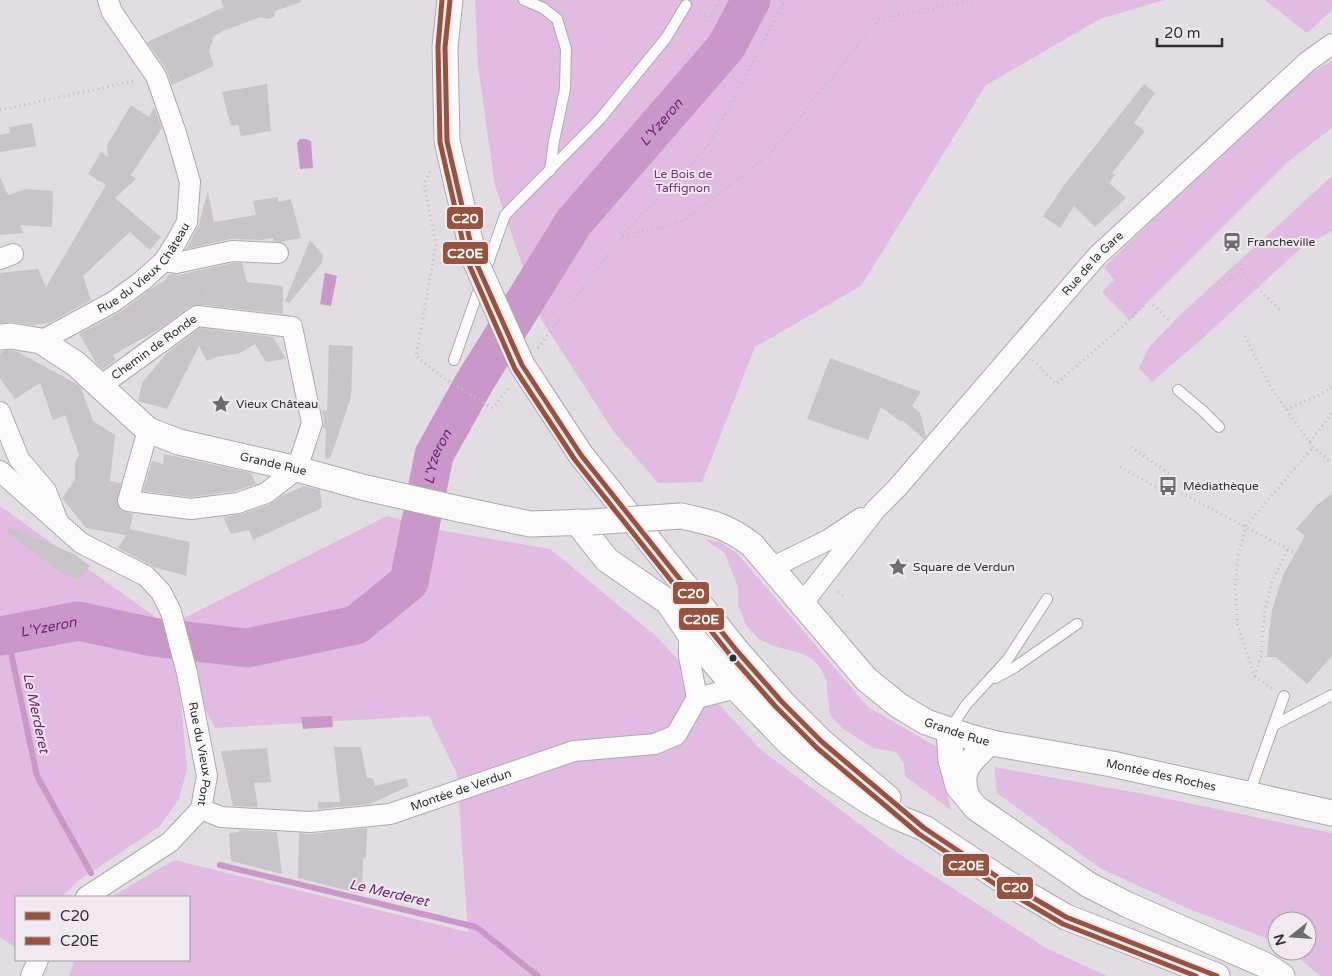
<svg xmlns="http://www.w3.org/2000/svg" width="1332" height="976" font-family="'Varela Round',sans-serif">
  <rect width="100%" height="100%" fill="#e2dde2"/>
  <g fill="#e2bbe2">
    <path d="M 475,0 L 1164,0 L 1100,19 L 986,85 L 861,286 L 755,347 L 702,482 L 658,483 L 614,432 L 541,319 L 495,186 L 478,66 Z"/>
    <path d="M 1265,0 L 1332,0 L 1332,10 L 1307,33 Z"/>
    <path d="M 1332,61 L 1332,128 L 1290,160 L 1130,320 L 1102,292 L 1114,280 L 1104,267 L 1204,170 L 1309,74 Z"/>
    <path d="M 1332,176 L 1332,231 L 1302,247 L 1204,337 L 1152,382 L 1139,368 L 1149,347 L 1180,315 Z"/>
    <path d="M 0,506 L 168,626 L 387,516 L 433,529 L 550,549 L 656,636 L 761,750 L 899,854 L 1046,948 L 1107,976 L 69,976 L 75,960 L 189,960 L 189,897 L 111,897 L 174,860 L 468,932 L 457,774 L 429,716 L 215,728 L 187,673 L 178,670 L 187,769 L 179,799 L 160,826 L 78,881 L 62,897 L 16,897 L 16,948 L 0,937 Z"/>
    <path d="M 704,539 L 720,542 L 737,553 L 868,707 L 937,747 L 951,810 L 905,776 L 904,764 L 896,752 L 873,748 L 842,728 L 830,715 L 826,679 L 819,666 L 811,658 L 800,653 L 773,646 L 759,639 L 746,625 L 738,605 L 738,588 L 725,553 Z"/>
    <path d="M 994,767 L 1149,795 L 1332,833 L 1332,976 L 1320,976 L 1291,951 L 1307,951 L 1307,921 L 1277,921 L 1277,942 L 1189,909 L 1100,868 L 997,793 Z"/>
  </g>
  <g fill="#c998c9">
    <path d="M 300,139 L 306,139 L 311,141 L 313,168 L 300,169 L 297,143 Z"/>
    <path d="M 325,273 L 337,276 L 331,306 L 320,304 Z"/>
    <path d="M 332,716 L 333,727 L 303,729 L 301,717 Z"/>
  </g>
  <g fill="none" stroke-linecap="round" stroke-linejoin="round">
    <g stroke="#c998c9" stroke-width="6">
      <path d="M 7,634 L 37,776 L 91,873"/>
      <path d="M 220,865 L 476,927 L 538,976"/>
    </g>
    <path stroke="#c998c9" stroke-width="39" id="s1" d="M 0,636 L 78,621 L 152,637 L 247,648 L 356,625 L 409,582 L 434,455 L 474,383 L 574,222 L 726,47 L 751,0"/>
  </g>
  <g fill="#c8c4c8">
    <path d="M 221,0 L 301,0 L 301,2 L 275,11 L 274,17 L 267,19 L 261,17 L 223,31 L 214,36 L 209,51 L 214,66 L 172,85 L 166,69 L 147,42 L 224,7 Z"/>
    <path d="M 267,84 L 271,131 L 241,136 L 238,125 L 231,126 L 222,92 Z"/>
    <path d="M 1144,84 L 1155,93 L 1134,123 L 1145,131 L 1112,173 L 1115,175 L 1109,183 L 1126,198 L 1095,227 L 1074,206 L 1060,228 L 1043,216 L 1065,184 Z"/>
    <path d="M 131,105 L 149,117 L 154,107 L 162,128 L 131,175 L 136,179 L 115,198 L 161,237 L 150,250 L 130,232 L 83,276 L 91,300 L 49,323 L 30,325 L 13,322 L 0,323 L 0,273 L 38,269 L 46,287 L 106,185 L 88,174 L 101,152 L 108,157 L 107,145 Z"/>
    <path d="M 32,123 L 36,146 L 0,152 L 0,135 L 10,133 L 9,127 Z"/>
    <path d="M 0,177 L 8,195 L 26,189 L 53,191 L 52,227 L 20,225 L 23,233 L 0,235 Z"/>
    <path d="M 208,191 L 214,222 L 256,215 L 253,201 L 278,197 L 278,202 L 291,199 L 301,238 L 280,242 L 273,241 L 273,238 L 260,240 L 230,239 L 186,249 L 198,227 Z"/>
    <path d="M 310,240 L 323,255 L 322,263 L 289,303 L 285,301 Z"/>
    <path d="M 233,263 L 242,263 L 247,282 L 283,286 L 283,314 L 204,305 L 191,306 L 159,329 L 113,355 L 116,360 L 103,369 L 97,364 L 79,334 L 120,312 L 152,288 L 167,279 L 166,277 L 171,274 L 178,275 Z"/>
    <path d="M 200,328 L 273,337 L 286,359 L 266,362 L 255,344 L 240,353 L 217,357 L 207,361 L 199,346 L 167,409 L 138,401 L 142,383 L 167,353 Z"/>
    <path d="M 329,345 L 353,346 L 351,397 L 330,459 L 325,458 L 326,429 L 323,428 L 324,421 L 322,410 L 327,411 Z"/>
    <path d="M 10,350 L 18,352 L 75,383 L 81,388 L 93,421 L 115,435 L 110,481 L 121,483 L 117,504 L 121,510 L 133,514 L 130,529 L 190,542 L 186,576 L 154,567 L 118,548 L 126,535 L 86,528 L 62,498 L 75,480 L 75,463 L 79,455 L 65,415 L 53,420 L 40,383 L 15,399 L 0,378 L 0,354 L 2,351 Z"/>
    <path d="M 830,358 L 921,392 L 912,406 L 920,413 L 926,437 L 924,439 L 902,420 L 901,422 L 881,407 L 868,440 L 807,419 Z"/>
    <path d="M 164,454 L 251,473 L 256,484 L 235,491 L 191,497 L 143,491 L 152,461 L 163,464 Z"/>
    <path d="M 304,486 L 320,490 L 322,508 L 253,540 L 249,530 L 231,534 L 223,517 L 242,514 L 270,504 L 283,495 Z"/>
    <path d="M 1332,493 L 1332,656 L 1307,684 L 1276,657 L 1267,657 L 1269,633 L 1272,610 L 1283,575 L 1305,536 L 1296,529 L 1316,506 Z"/>
    <path d="M 10,527 L 74,554 L 90,566 L 79,580 L 60,572 L 7,532 Z"/>
    <path d="M 334,747 L 361,747 L 367,778 L 373,778 L 375,786 L 406,778 L 409,786 L 370,804 L 318,809 L 318,802 L 340,802 Z"/>
    <path d="M 267,748 L 271,782 L 254,783 L 258,807 L 233,806 L 221,751 Z"/>
    <path d="M 367,828 L 366,858 L 363,858 L 362,894 L 298,878 L 299,833 L 311,834 Z"/>
    <path d="M 239,830 L 277,832 L 282,874 L 231,861 L 229,833 L 239,832 Z"/>
  </g>
  <g fill="none" stroke-linecap="round" stroke-linejoin="round">
    <g stroke="#ada9ad" stroke-width="12">
      <g id="service">
        <path d="M 524,0 L 543,8 L 557,19 L 566,49 L 565,89 L 554,141 L 550,171"/>
        <path d="M 454,360 L 505,215 L 600,119 L 666,38 L 686,5"/>
        <path d="M 1178,390 L 1203,411 L 1219,427"/>
        <path d="M 995,678 L 1015,667 L 1077,624"/>
        <path d="M 1274,725 L 1332,695"/>
        <path d="M 950,729 L 966,705 L 1008,659 L 1047,599"/>
        <path d="M 1249,794 L 1284,696"/>
      </g>
    </g>
    <g stroke="#ada9ad" stroke-width="22">
      <g id="minor">
        <path d="M 0,259 L 13,254"/>
        <path d="M 164,261 L 176,263 L 232,251 L 278,253"/>
        <path id="s2" d="M 41,341 L 113,302 L 142,281 L 164,261 L 176,242 L 187,222 L 190,182 L 176,133 L 156,76 L 112,12 L 108,0"/>
        <path id="s3" d="M 99,387 L 197,316 L 292,327 L 312,423 L 297,469 L 266,493 L 238,503 L 191,509 L 128,501 L 148,430"/>
        <path d="M 0,412 L 19,459 L 46,491 L 57,519"/>
        <path id="s4" d="M 0,471 L 81,543 L 146,576 L 161,592 L 171,612 L 187,673 L 207,776 L 201,809 L 170,842 L 86,897"/>
        <path d="M 771,568 L 828,540 L 861,518"/>
        <path id="s5" d="M 802,604 L 876,509 L 897,488 L 1097,256 L 1307,62 L 1332,44"/>
        <path d="M 697,698 L 736,688"/>
        <path id="s6" d="M 201,809 L 221,817 L 310,822 L 390,814 L 574,751 L 655,744 L 676,735 L 697,698 L 689,656 L 689,633"/>
        <path d="M 31,976 L 38,960"/>
      </g>
    </g>
    <g stroke="#ada9ad" stroke-width="27">
      <g id="tertiary">
        <path d="M 450,0 L 445,47 L 447,141 L 454,172"/>
        <path id="s7" d="M 0,337 L 11,336 L 41,341 L 76,364 L 148,430 L 179,442 L 297,469 L 362,487 L 459,509 L 530,524 L 592,522"/>
        <path d="M 581,455 L 737,651 L 782,702 L 822,742 L 888,798"/>
        <path id="s8" d="M 681,516 C 710,522 728,526 752,545 L 866,679 L 898,705 L 926,722 L 970,737 L 997,744 L 1112,764 L 1332,813"/>
        <path d="M 577,522 L 607,560 L 668,602 L 689,633 L 736,688 L 790,744 L 826,773 L 868,801 L 897,817 L 924,828 L 999,878 L 1066,917 L 1217,976"/>
        <path d="M 949,730 L 951,760 L 958,786 L 976,808 L 1089,885 L 1128,905 L 1265,965 L 1282,976"/>
        <path d="M 966,794 C 958,766 973,761 989,742"/>
      </g>
    </g>
    <g stroke="#bfbebf" stroke-width="3" stroke-dasharray="1 4" stroke-linecap="butt">
      <path d="M 700,13 L 710,18 L 720,0"/>
      <path d="M 0,110 L 134,81"/>
      <path d="M 430,172 L 424,184 L 436,245 L 416,356 L 445,379 L 493,408 L 509,387"/>
      <path d="M 623,237 L 683,221 L 771,153 L 879,19 L 977,0"/>
      <path d="M 1240,264 L 1242,272 L 1280,310"/>
      <path d="M 197,279 L 203,297"/>
      <path d="M 1216,287 L 1242,272"/>
      <path d="M 1153,305 L 1170,321"/>
      <path d="M 1245,336 L 1271,388 L 1313,447 L 1331,462"/>
      <path d="M 538,348 L 621,237 L 709,145 L 785,0"/>
      <path d="M 1033,360 L 1056,384 L 1123,326 L 1146,304"/>
      <path d="M 1286,409 L 1320,395 L 1332,387"/>
      <path d="M 1310,442 L 1332,413"/>
      <path d="M 1131,447 L 1174,477"/>
      <path d="M 1120,467 L 1165,492"/>
      <path d="M 1168,486 L 1295,553"/>
      <path d="M 838,592 L 845,597"/>
      <path d="M 1255,676 L 1261,655 L 1264,615 L 1272,582 L 1288,549"/>
      <path d="M 1272,688 L 1255,677 L 1238,627 L 1235,587 L 1238,556 L 1246,526 L 1313,447"/>
    </g>
    <use href="#service" stroke="#fbfafb" stroke-width="10"/>
    <use href="#minor" stroke="#fbfafb" stroke-width="20"/>
    <use href="#tertiary" stroke="#fbfafb" stroke-width="25"/>
    <g stroke="#ada9ad" stroke-width="27" stroke-linecap="butt">
      <g id="tertiary-bridge">
        <path d="M 454,172 L 474,258 L 522,365 L 581,455"/>
        <path d="M 592,522 L 681,516"/>
      </g>
    </g>
    <use href="#tertiary-bridge" stroke="#fbfafb" stroke-width="25"/>
    <g stroke="#f0eaf0" stroke-width="9">
      <path id="bus-1" d="M 450,0 L 445,47 L 447,141 L 474,258 L 522,365 L 581,455 L 737,651 L 782,702 L 822,742 L 924,828 L 999,878 L 1066,917 L 1217,976"/>
    </g>
    <g stroke="#f0eaf0" stroke-width="9">
      <path id="bus-2" d="M 442,0 L 438,47 L 440,142 L 467,260 L 515,369 L 575,460 L 731,656 L 776,707 L 817,748 L 919,834 L 995,884 L 1063,924 L 1196,976"/>
    </g>
    <use href="#bus-1" stroke="#965340" stroke-width="5"/>
    <use href="#bus-2" stroke="#965340" stroke-width="5"/>
  </g>
  <defs>
    <g id="station-bare" transform="scale(1.5)"><path d="M-3-6H3Q5-6 5-4V2Q5 4 3 4L4.5 6H3L1.5 4h-3L-3 6H-4.5L-3 4Q-5 4-5 2V-4Q-5-6-3-6ZM-3.5-4v3h7v-3ZM-3.5 1v1.5H-2V1ZM2 1v1.5H3.5V1Z" fill="#6f6b6f" stroke="#f0eaf0" stroke-width="2.5" paint-order="stroke"/></g>
    <g id="sight-bare" transform="scale(1.5)"><path d="M0-6L1.8-2.2L6-1.7L2.9 1.2L3.7 5.4L0 3.3L-3.7 5.4L-2.9 1.2L-6-1.7L-1.8-2.2Z" fill="#6f6b6f" stroke="#f0eaf0" stroke-width="2.5" paint-order="stroke"/></g>
    <g id="bus-bare" transform="scale(1.5)"><path d="M-5-6H5V4H4V6H2V4H-2V6H-4V4H-5ZM-3.5-4V0h7V-4ZM-3.5 1.2v1.5H-2V1.2ZM2 1.2v1.5H3.5V1.2Z" fill="#6f6b6f" stroke="#f0eaf0" stroke-width="2.5" paint-order="stroke"/></g>
  </defs>
  <g fill-rule="evenodd">
    <use href="#station-bare" x="1232" y="242"/>
    <use href="#sight-bare" x="221" y="404"/>
    <use href="#bus-bare" x="1168" y="486"/>
    <use href="#sight-bare" x="898" y="567"/>
  </g>
  <circle fill="#312e31" stroke="#f0eaf0" stroke-width="2" cx="733" cy="658" r="4.5"/>
  <g text-anchor="middle" dominant-baseline="central" stroke-width="4" stroke-linejoin="round" paint-order="stroke">
    <g font-size="12" fill="#7c2a7e" stroke="#f0eaf0">
      <text x="683" y="174">Le Bois de<tspan x="683" dy="14">Taffignon</tspan></text>
    </g>
    <g font-size="12" fill="#312e31" stroke="#f0eaf0" text-anchor="start">
      <text x="1247" y="242">Francheville</text>
      <text x="236" y="404">Vieux Château</text>
      <text x="1183" y="486">Médiathèque</text>
      <text x="913" y="567">Square de Verdun</text>
    </g>
    <g font-size="12" fill="#312e31" stroke="#f0eaf0">
      <text stroke="none"><textPath href="#s5" startOffset="448">Rue de la Gare</textPath></text>
      <text stroke="none"><textPath href="#s2" startOffset="128">Rue du Vieux Château</textPath></text>
      <text stroke="none"><textPath href="#s3" startOffset="68">Chemin de Ronde</textPath></text>
      <text stroke="none"><textPath href="#s7" startOffset="311">Grande Rue</textPath></text>
      <text stroke="none"><textPath href="#s8" startOffset="360">Grande Rue</textPath></text>
      <text stroke="none"><textPath href="#s4" startOffset="371">Rue du Vieux Pont</textPath></text>
      <text stroke="none"><textPath href="#s8" startOffset="569">Montée des Roches</textPath></text>
      <text stroke="none"><textPath href="#s6" startOffset="266">Montée de Verdun</textPath></text>
    </g>
    <g font-size="14" font-style="italic" fill="#711f74" stroke="#f0eaf0">
      <text stroke="none"><textPath href="#s1" startOffset="964">L'Yzeron</textPath></text>
      <text stroke="none"><textPath href="#s1" startOffset="559">L'Yzeron</textPath></text>
      <text stroke="none"><textPath href="#s1" startOffset="49">L'Yzeron</textPath></text>
      <text transform="translate(36 713) rotate(78)">Le Merderet</text>
      <text transform="translate(389 893) rotate(13)">Le Merderet</text>
    </g>
  </g>
  <g stroke="#f0eaf0" stroke-width="2">
    <rect x="446" y="206" width="38" height="24" rx="5" fill="#965340"/>
    <rect x="442" y="241" width="47" height="24" rx="5" fill="#965340"/>
    <rect x="672" y="581" width="38" height="24" rx="5" fill="#965340"/>
    <rect x="678" y="607" width="47" height="24" rx="5" fill="#965340"/>
    <rect x="942" y="853" width="48" height="24" rx="5" fill="#965340"/>
    <rect x="996" y="876" width="38" height="24" rx="5" fill="#965340"/>
  </g>
  <g font-size="14" text-anchor="middle" font-weight="bold" fill="#fff">
    <text x="465" y="223">C20</text>
    <text x="465" y="258">C20E</text>
    <text x="691" y="598">C20</text>
    <text x="701" y="624">C20E</text>
    <text x="966" y="870">C20E</text>
    <text x="1015" y="892">C20</text>
  </g>
  <rect x="15" y="896" width="175" height="65" fill="#f0eaf0" stroke="#a49fa4"/>
  <rect x="25" y="912" width="25" height="8" fill="#965340" stroke="#a49fa4"/>
  <text x="60" y="921" font-size="15" fill="#312e31">C20</text>
  <rect x="25" y="937" width="25" height="8" fill="#965340" stroke="#a49fa4"/>
  <text x="60" y="946" font-size="15" fill="#312e31">C20E</text>
  <g transform="translate(1292 936) rotate(253)"><circle r="24" fill="#f0eaf0" stroke="#a49fa4"/>
  <path d="M0-4L9 19L0 12L-9 19Z" fill="#6f6b6f"/>
  <text y="-8" font-size="14" font-weight="bold" text-anchor="middle" fill="#312e31">N</text>
  </g>
  <path d="M1157 38v8h65v-8" fill="none" stroke="#312e31" stroke-width="2.5"/>
  <text x="1164" y="38" font-size="15" fill="#312e31" stroke="#f0eaf0" stroke-width="4" paint-order="stroke">20 m</text>
</svg>
